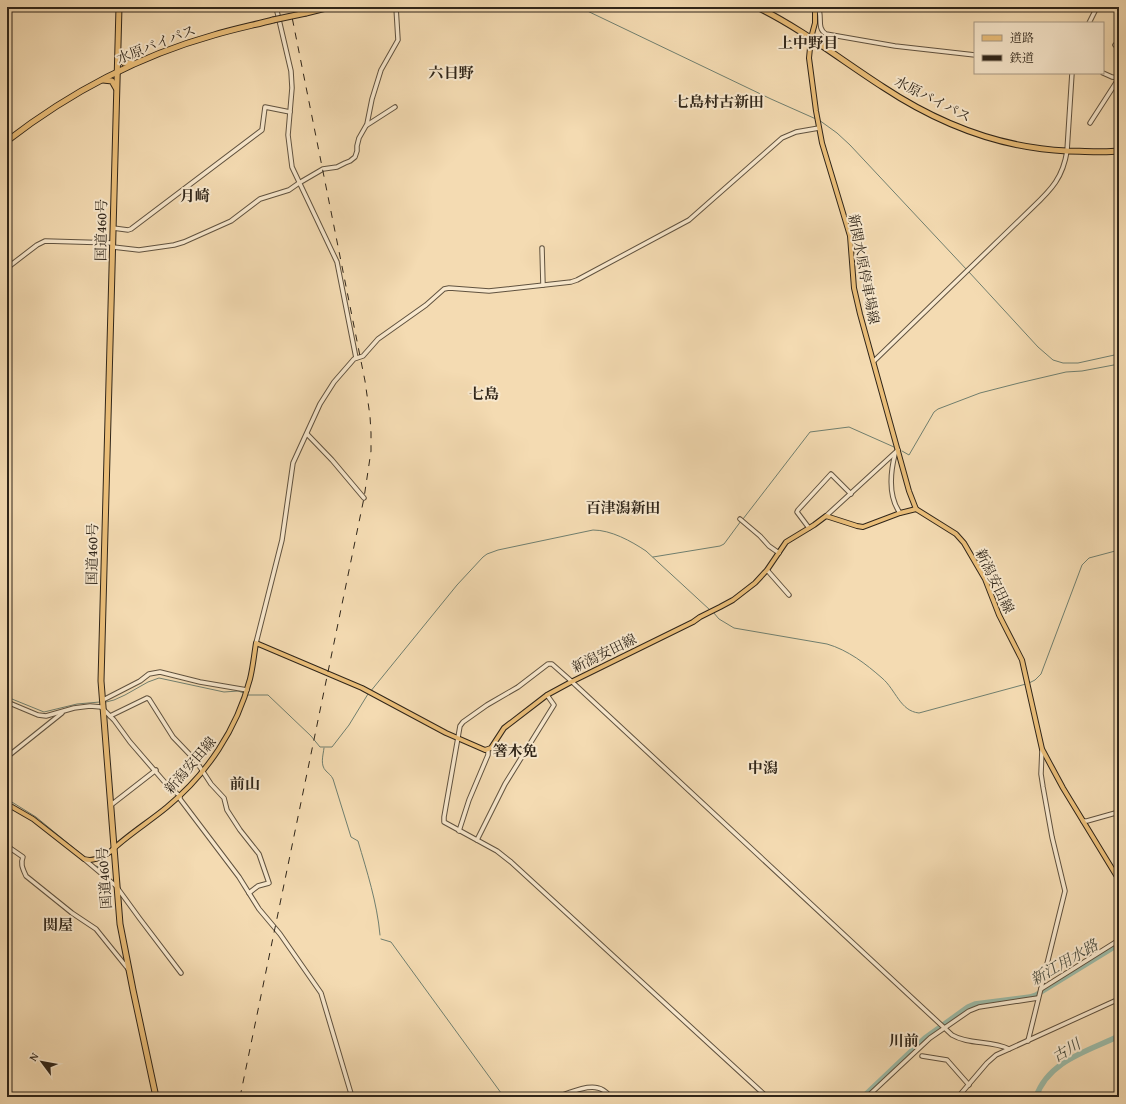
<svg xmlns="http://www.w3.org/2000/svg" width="1126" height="1104" font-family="'Gentium Book Plus','Noto Serif JP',serif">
  <rect width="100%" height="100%" fill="#f4dbb2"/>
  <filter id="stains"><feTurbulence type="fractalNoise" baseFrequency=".005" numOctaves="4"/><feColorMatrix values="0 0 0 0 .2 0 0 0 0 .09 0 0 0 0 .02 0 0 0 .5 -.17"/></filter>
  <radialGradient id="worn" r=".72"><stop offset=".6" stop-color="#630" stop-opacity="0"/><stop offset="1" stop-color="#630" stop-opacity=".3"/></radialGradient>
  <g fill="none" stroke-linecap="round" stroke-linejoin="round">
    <g stroke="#707f6f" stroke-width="1">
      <path d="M 579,7 L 771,99 L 816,119"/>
      <path d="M 819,120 L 837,133 L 850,145 L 967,270"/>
      <path d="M 969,272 L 1038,347 L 1053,360 L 1063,363 L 1078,363 L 1119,354"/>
      <path d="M 902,451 L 909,455 L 934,412 L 938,409 L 980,393 L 1019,383 L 1066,372 L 1082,371 L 1119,364"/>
      <path d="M 743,519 L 810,432 L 849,427 L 894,447"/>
      <path d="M 653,557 L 720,546 L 724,544 L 741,521"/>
      <path d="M 713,612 L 719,619 L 734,628 L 827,644 C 848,650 866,664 882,678 C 896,690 900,711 919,713 L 1026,684"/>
      <path d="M 1029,683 L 1035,680 L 1041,674 L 1082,565 L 1089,558 L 1119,550"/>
      <path d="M 370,692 L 457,585 L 483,557 L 487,554 L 498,550 L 593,530 C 611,530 631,541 646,551 L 710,610"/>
      <path d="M 247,695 L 268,695 L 311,736 L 320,747 L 332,747 L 349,725 L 368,694"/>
      <path d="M 7,697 L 44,712 L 77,704 L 100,702"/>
      <path d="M 106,702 L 114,700 L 125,695 L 148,682 L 159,678 L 224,692 L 238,691 L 244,693"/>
      <path d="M 324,748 C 323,756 320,765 326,771 C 329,774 331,775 333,779 L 351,837 L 358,841 C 367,872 377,902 380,935"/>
      <path d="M 7,799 L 36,817 L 81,854"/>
      <path d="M 96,866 L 99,867"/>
      <path d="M 381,939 L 391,942 L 504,1097"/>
    </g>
    <g stroke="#9cbba8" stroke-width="5.5">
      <path d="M 863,1097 L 925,1038 L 968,1007 L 975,1004 L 1030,997 L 1036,995 L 1119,944"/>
      <path d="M 1036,1097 C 1048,1061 1088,1051 1119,1036"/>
    </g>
    <g stroke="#60523f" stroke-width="5.5">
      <g id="minor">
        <path d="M 276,7 L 291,71 L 292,88 L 288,135 L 292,167 L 337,262 L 356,358"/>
        <path d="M 815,7 L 818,8 C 823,16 816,28 826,34 L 895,46 L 975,55"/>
        <path d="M 1089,23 L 1097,7"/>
        <path d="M 1119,41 L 1115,45 L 1119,49"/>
        <path d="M 1103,73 L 1112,77 L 1119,78"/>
        <path d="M 1090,123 L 1119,78"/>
        <path d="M 367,125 L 395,107"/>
        <path d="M 113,228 L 128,230 L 131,229 L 262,130 L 265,107 L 290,112"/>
        <path d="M 113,247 L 139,250 L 174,245 L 184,242 L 231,221 L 260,199 L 289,190 L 299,183 L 323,169 L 337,167 L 345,163 L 350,161 L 355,157 L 357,151 L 357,146 L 359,138 L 367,124 L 372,99 L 381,70 L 398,40 L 396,7"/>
        <path d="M 542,248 L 543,285"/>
        <path d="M 7,268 L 37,245 L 45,241 L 113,243"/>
        <path d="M 874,361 L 1033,207 C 1052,189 1063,177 1067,151 L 1072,73"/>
        <path d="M 307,434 L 332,460 L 364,498"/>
        <path d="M 895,454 C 890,474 888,496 900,513"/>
        <path d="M 826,516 L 898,450"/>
        <path d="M 740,519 L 760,536 L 769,546 L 779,553"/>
        <path d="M 809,528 L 797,512 L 798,510 L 831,474 L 851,494"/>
        <path d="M 767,570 L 789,595"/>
        <path d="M 256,643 L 282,540 L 293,463 L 320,404 L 334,382 L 354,359 L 363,356 L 378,339 L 426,305 L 444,289 L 449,288 L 489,291 L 571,282 L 577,280 L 689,220 L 782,138 L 796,132 L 819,128"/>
        <path d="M 103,700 L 140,681 L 149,674 L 160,672 L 200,682 L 247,690"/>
        <path d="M 7,702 L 38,715 L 46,716 L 74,708 L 90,706 L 101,707 L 114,720 L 130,742 L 168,786 L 180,796 L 180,799 L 239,877 L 259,909 L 280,934 L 321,993 L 352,1097"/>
        <path d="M 110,716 L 147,698 L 149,699 L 173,737 L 196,761 L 211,784 L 224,798 L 227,810 L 240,830 L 259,854 L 269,883 L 258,886 L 249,893"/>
        <path d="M 7,757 L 62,713"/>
        <path d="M 111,805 L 156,770"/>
        <path d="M 1083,821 L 1087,821 L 1119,812"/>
        <path d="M 459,831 L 469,800 L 488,755 L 488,750"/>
        <path d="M 477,840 L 505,784 L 554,705 L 547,695"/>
        <path d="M 7,846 L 23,857 C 20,864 23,869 26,876 L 72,913 L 96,929 L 129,970"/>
        <path d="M 84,859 L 116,886 L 140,919 L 181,973"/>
        <path d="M 1041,989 L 1119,940"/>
        <path d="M 1028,1041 L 1065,891 L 1052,837 L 1043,787 L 1041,774 L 1042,749"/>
        <path d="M 922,1056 L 947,1060 L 969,1085"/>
        <path d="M 557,1097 C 569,1093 586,1085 598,1088 C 604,1089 607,1093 611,1097"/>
        <path d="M 767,1097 L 511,862 L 497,851 L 444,822 L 444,817 L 460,726 L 463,722 L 487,705 L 518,687 L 548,664 L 552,664 L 569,679 L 952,1035 C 969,1045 991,1040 1009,1049"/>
        <path d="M 867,1097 L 930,1038 L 969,1011 L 979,1007 L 1038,998"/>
        <path d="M 958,1097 L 987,1063 L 996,1055 L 1119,999"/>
      </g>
    </g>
    <g stroke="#2f2519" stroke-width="6">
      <g id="major">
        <path d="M 815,7 L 815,23 L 811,38 L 809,58 L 816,111 L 822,143 L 850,236 L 854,288 L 860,314 L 909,491 L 916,509"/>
        <path d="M 7,804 L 33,819 L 84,859 C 94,862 101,857 110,852 C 126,836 149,822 167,807 C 207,774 237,729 250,679 C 253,667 254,655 256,643 L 362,688 L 446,733 L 485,750 L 491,748 L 504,728 L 547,695 L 571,682 L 693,622 L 700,617 L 720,607 L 733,600 L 755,583 L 767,570 L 786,542 L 814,525 L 826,516 L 857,526 L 863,527 L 900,513 L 916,509 L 956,534 L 964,543 L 985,579 L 999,615 L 1022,660 L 1042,749 L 1063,788 L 1119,880"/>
      </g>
    </g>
    <g stroke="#2f2519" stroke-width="7">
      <g id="highway">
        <path d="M 119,7 L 101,681 L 120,924 L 133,990 L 156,1097"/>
        <path d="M 757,7 C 802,29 841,60 883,87 C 939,124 1000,148 1067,151 C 1085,151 1102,153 1119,151"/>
        <path d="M 306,13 L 330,7"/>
        <path d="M 119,56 L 124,63 L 132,63"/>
        <path d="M 103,80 L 112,81 L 116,88"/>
        <path d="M 7,141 C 69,93 139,56 214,35 C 234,29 254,25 273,20"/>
      </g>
    </g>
    <use href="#minor" stroke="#f8e8cd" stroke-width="3.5"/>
    <use href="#major" stroke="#eabe79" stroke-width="4"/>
    <use href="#highway" stroke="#eabe79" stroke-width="5"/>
    <path stroke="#2f2519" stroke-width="1" stroke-dasharray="7 7" stroke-linecap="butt" d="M 240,1097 L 364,498 L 371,451 L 371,433 L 370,416 L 365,381 L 290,7"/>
    <g stroke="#2f2519" stroke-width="7" stroke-linecap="butt">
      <path id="highway-bridge" d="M 273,20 L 306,13"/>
    </g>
    <use href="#highway-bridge" stroke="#eabe79" stroke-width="5"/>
  </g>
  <g text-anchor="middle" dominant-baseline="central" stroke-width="4" stroke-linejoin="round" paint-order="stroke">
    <g font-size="14" fill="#2f2519" stroke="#f8e8cd">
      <text transform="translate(156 44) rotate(-21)">水原バイパス</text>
      <text transform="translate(933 99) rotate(27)">水原バイパス</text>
      <text transform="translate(101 230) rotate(-89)">国道460号</text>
      <text transform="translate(864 269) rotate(79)">新関水原停車場線</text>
      <text transform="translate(92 554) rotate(-89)">国道460号</text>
      <text transform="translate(995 581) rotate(64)">新潟安田線</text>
      <text transform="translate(604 653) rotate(-26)">新潟安田線</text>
      <text transform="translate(190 765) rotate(-49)">新潟安田線</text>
      <text transform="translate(104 878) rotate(-94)">国道460号</text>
    </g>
    <g font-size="15" font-weight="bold" fill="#2f2519" stroke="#f8e8cd">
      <text x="808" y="42">上中野目</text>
      <text x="451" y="72">六日野</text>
      <text x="719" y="101">七島村古新田</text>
      <text x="195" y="195">月崎</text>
      <text x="484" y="393">七島</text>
      <text x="623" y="507">百津潟新田</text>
      <text x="515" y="750">箸木免</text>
      <text x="763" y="767">中潟</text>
      <text x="245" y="783">前山</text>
      <text x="58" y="924">関屋</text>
      <text x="904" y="1040">川前</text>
    </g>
    <g font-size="15" font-style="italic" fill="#505244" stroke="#f8e8cd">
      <text transform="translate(1064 962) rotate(-30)">新江用水路</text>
      <text transform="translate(1066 1050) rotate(-31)">古川</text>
    </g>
  </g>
  <rect width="1126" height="1104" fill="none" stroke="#f4dbb2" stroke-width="24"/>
  <rect x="8" y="8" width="1110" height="1088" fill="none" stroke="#2f2519" stroke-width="2"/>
  <rect x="12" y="12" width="1102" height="1080" fill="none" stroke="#2f2519"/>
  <rect x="974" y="22" width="130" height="52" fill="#f8e8cd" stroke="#a89a85"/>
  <rect x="982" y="35" width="20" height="6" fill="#eabe79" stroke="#a89a85"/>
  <text x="1010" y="42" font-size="12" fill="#2f2519">道路</text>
  <rect x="982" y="55" width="20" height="6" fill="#2f2519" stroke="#a89a85"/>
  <text x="1010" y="62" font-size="12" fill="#2f2519">鉄道</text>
  <g transform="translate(42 1062) rotate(302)" stroke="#f8e8cd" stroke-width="3" paint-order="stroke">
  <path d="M0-3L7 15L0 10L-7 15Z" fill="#2f2519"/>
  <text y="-6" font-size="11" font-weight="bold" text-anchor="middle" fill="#2f2519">N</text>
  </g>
  <rect width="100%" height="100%" filter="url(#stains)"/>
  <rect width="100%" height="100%" fill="url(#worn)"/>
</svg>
